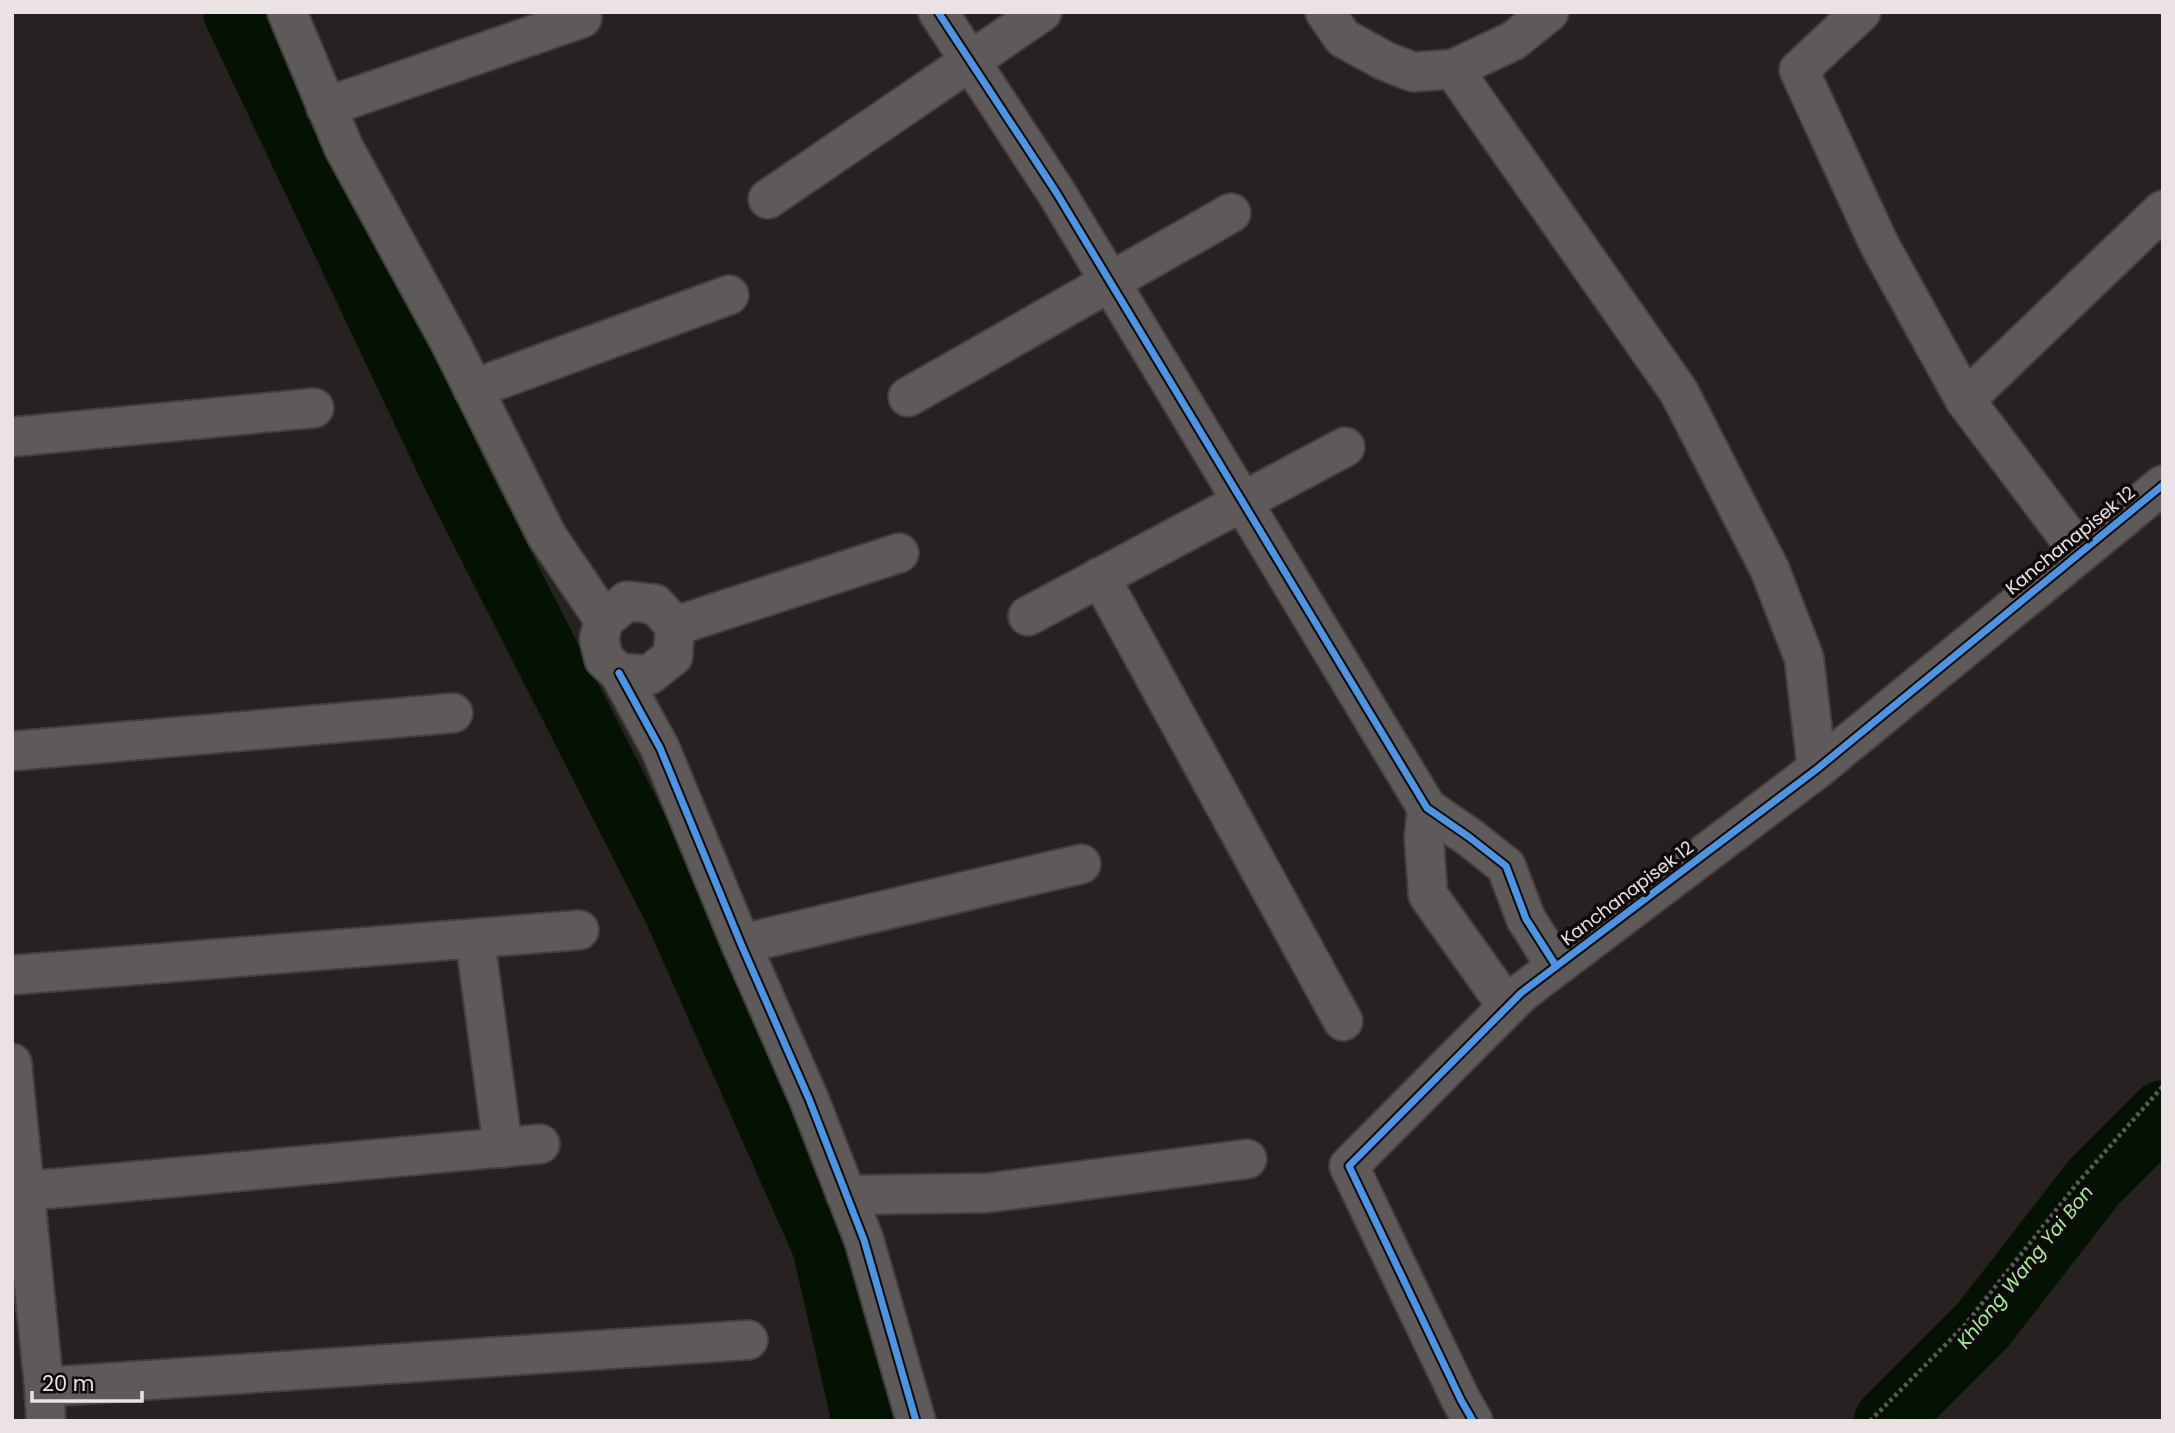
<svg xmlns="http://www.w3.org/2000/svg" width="2175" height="1433" font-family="Poppins,sans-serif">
  <rect width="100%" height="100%" fill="#272121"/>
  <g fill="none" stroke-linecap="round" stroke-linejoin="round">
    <g stroke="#041203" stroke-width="66">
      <path d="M 236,12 L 456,477 L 676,909 L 825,1246 L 865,1421"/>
      <path d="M 1887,1421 L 1983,1325 L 2094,1182 L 2163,1113"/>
    </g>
    <g stroke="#443e3e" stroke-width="42">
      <g id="street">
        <path d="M 287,12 L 344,148 L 450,342 L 547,536 L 604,620"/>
        <path d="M 938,12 L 1056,192 L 1427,808 L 1469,837 L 1506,866 L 1526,919 L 1556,966"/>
        <path d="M 1325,12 L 1343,38 L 1385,61 L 1413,72 L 1453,69 L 1513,41 L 1549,12"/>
        <path d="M 1861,12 L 1799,70 L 1879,244 L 1965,400 L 2080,553"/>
        <path d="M 1453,69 L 1679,392 L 1770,570 L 1804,658 L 1817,769"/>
        <path d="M 326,107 L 582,18"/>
        <path d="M 768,199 L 1042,12"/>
        <path d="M 473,389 L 729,295"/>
        <path d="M 908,397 L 1231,213"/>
        <path d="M 1965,400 L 2163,210"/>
        <path d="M 12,437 L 314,408"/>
        <path d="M 1100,577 L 1343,1021"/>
        <path d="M 627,601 L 655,604 L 675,626 L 673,656 L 649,675 L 619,673 L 604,659 L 599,639 L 604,620 Z"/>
        <path d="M 1028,616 L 1345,447"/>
        <path d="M 675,626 L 899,553"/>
        <path d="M 619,673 L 660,748 L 741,944 L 809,1099 L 864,1240 L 916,1421"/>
        <path d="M 12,751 L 453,713"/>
        <path d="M 1427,808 L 1424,838 L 1428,895 L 1507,1006"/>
        <path d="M 475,939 L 503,1148"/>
        <path d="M 741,944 L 1081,864"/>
        <path d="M 12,975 L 579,930"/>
        <path d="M 12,1063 L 44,1387 L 46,1421"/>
        <path d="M 26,1191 L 540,1144"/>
        <path d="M 846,1195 L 987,1193 L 1247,1159"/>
        <path d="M 44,1387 L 748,1340"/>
        <path d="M 1473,1421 L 1461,1400 L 1349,1166 L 1521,993 L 1817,769 L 2163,485"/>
      </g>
    </g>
    <path stroke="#5e5959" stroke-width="4.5" stroke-dasharray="3.5 3.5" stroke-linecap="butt" d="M 1870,1421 L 1965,1325 L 2075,1186 L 2163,1086"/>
    <use href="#street" stroke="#5f5a5a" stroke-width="38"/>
    <g stroke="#0f090a" stroke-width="11">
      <g id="cycleway">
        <path d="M 938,12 L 1056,192 L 1427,808 L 1469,837 L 1506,866 L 1526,919 L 1556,966"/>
        <path d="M 619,673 L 660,748 L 741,944 L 809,1099 L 864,1240 L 916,1421"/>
        <path d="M 1473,1421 L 1461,1400 L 1349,1166 L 1521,993 L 1817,769 L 2163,485"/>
      </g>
    </g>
    <use href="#cycleway" stroke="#4d94e3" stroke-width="7"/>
  </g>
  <g text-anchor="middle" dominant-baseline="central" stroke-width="7" stroke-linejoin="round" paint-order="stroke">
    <g font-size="18" fill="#ebe2e3" stroke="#0f090a">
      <text transform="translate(2070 540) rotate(-39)">Kanchanapisek 12</text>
      <text transform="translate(1627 893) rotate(-37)">Kanchanapisek 12</text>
    </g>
    <g font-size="19" font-style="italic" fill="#a5ed91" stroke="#0f090a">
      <text transform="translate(2025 1267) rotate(-51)">Khlong Wang Yai Bon</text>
    </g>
  </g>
  <rect width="2175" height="1433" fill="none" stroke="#ebe2e3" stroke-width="28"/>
  <path d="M32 1391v10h110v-10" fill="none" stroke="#ebe2e3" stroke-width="3.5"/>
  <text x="42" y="1391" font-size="21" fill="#ebe2e3" stroke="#0f090a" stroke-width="5" paint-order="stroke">20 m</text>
</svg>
